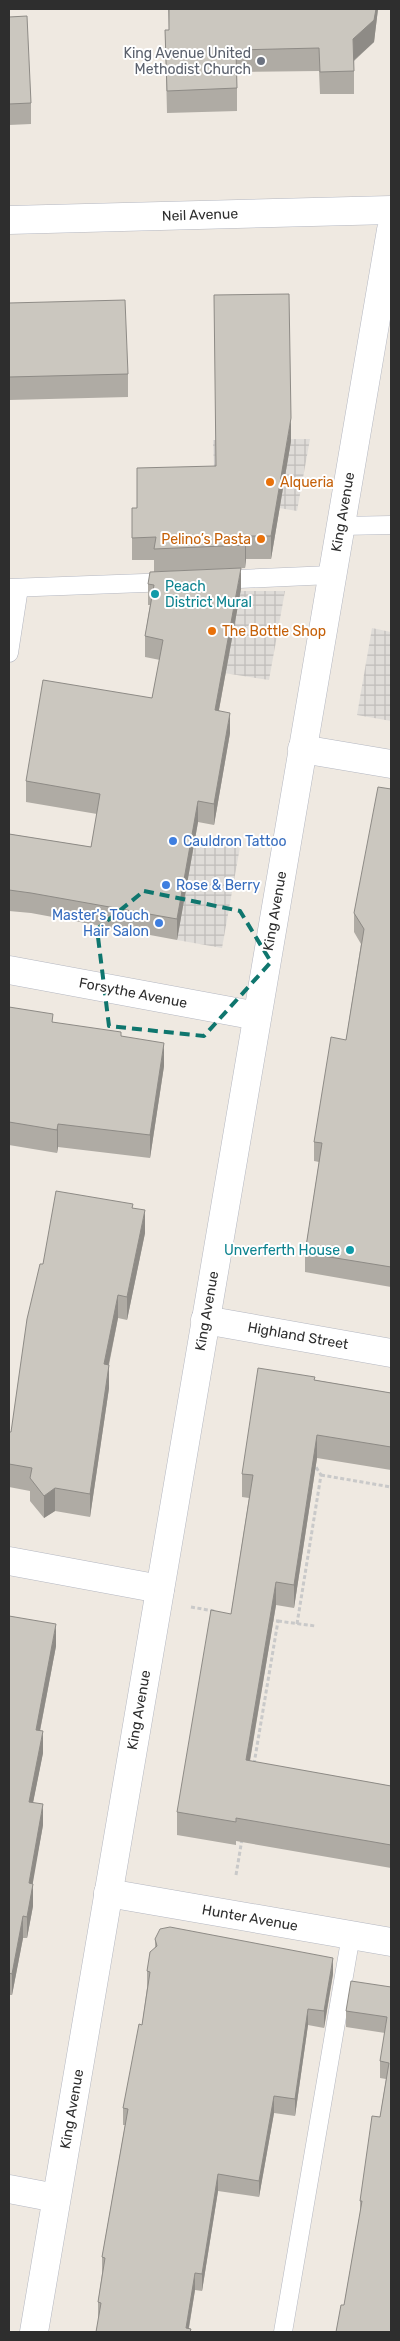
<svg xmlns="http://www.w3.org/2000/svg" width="400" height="2341" font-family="Rubik,sans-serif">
  <defs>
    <pattern id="plaza-grid" width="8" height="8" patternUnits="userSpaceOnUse" patternTransform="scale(1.25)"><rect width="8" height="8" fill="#dfdcd8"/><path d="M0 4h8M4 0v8" fill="none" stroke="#c0bdba"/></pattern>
  </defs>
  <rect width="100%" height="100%" fill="#efe9e1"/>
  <g fill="url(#plaza-grid)">
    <path d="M 310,439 L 297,511 L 279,508 L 214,468 L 213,440 Z"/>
    <path d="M 240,591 L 285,591 L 269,680 L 224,673 Z"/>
    <path d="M 372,628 L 391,632 L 391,721 L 357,715 Z"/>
    <path d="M 194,839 L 240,847 L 222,948 L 177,940 Z"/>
  </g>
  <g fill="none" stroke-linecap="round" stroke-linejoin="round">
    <g stroke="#b4b7c1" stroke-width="19">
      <g id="lane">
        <path d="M 341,526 L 391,525"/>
        <path d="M 217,580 L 331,575"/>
        <path d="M 9,588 L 171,582"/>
        <path d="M 9,653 L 19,588"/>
        <path d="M 283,2332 L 351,1935"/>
      </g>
    </g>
    <g stroke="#b4b7c1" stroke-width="29">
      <g id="street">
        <path d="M 302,749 L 391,764"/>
        <path d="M 9,970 L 257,1016"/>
        <path d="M 205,1320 L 391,1353"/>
        <path d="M 9,1561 L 160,1589"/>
        <path d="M 108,1893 L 391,1942"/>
        <path d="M 9,2189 L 56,2198"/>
      </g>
    </g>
    <g stroke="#b4b7c1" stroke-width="29">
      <g id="secondary">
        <path d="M 9,220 L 391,210"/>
        <path d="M 34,2332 L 391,230"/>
      </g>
    </g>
    <g stroke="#c9c9c9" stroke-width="3" stroke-dasharray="4 2.5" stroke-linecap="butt">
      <path d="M 321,1475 L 391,1487"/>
      <path d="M 191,1607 L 214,1611"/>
      <path d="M 278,1621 L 315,1626"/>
      <path d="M 297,1624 L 321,1475 L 314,1464"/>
      <path d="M 254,1764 L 278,1621 L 269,1620"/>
      <path d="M 236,1875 L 242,1839"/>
    </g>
    <use href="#lane" stroke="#fff" stroke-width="18"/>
    <use href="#street" stroke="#fff" stroke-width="28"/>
    <use href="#secondary" stroke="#fff" stroke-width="28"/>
  </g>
  <g fill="#afaba4">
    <path d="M 168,9 L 378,9 L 374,42 L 354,61 L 354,94 L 320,94 L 319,71 L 237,72 L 237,111 L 167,113 L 165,30 L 169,30 Z"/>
    <path d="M 9,17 L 31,103 L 31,124 L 9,125 Z"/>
    <path d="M 9,303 L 128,374 L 128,397 L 9,400 Z"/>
    <path d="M 291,441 L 271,559 L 246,559 L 245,568 L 154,572 L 154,560 L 132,560 L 132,508 L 137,508 L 215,466 Z"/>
    <path d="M 148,584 L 241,589 L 219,710 L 230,733 L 214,825 L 198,822 L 177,940 L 31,913 L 9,911 L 9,834 L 91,847 L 97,814 L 26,802 L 26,781 L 152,698 L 160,660 L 145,657 L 145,636 L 150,605 L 148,605 Z"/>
    <path d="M 391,789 L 391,1287 L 305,1272 L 305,1253 L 319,1162 L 314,1161 L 314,1142 L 346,1040 L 361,944 L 354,932 L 354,913 Z"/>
    <path d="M 9,1007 L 53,1022 L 121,1036 L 164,1066 L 150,1158 L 58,1147 L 57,1153 L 9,1145 Z"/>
    <path d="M 133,1208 L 145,1233 L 127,1320 L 118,1318 L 109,1365 L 109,1388 L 90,1517 L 55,1511 L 44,1518 L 30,1501 L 30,1491 L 9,1487 L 9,1432 L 11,1432 L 43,1264 Z"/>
    <path d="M 315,1380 L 391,1393 L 391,1470 L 317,1458 L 294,1608 L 276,1605 L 250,1761 L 391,1786 L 391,1868 L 236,1841 L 236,1845 L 177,1835 L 177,1812 L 231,1614 L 249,1498 L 242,1497 L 242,1474 Z"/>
    <path d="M 9,1616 L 56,1646 L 40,1731 L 43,1753 L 33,1802 L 43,1825 L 32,1884 L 33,1906 L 27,1938 L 23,1938 L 12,1995 L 9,1995 Z"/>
    <path d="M 155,1939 L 333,1974 L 324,2028 L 308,2025 L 295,2116 L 274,2113 L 259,2197 L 218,2191 L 202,2291 L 195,2290 L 189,2328 L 191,2332 L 98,2318 L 98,2302 L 102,2274 L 102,2257 L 125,2125 L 123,2125 L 123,2108 L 142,2025 L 147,1988 L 147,1971 L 155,1947 Z"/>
    <path d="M 391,1987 L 391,2332 L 344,2305 L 360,2213 L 360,2201 L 380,2117 L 386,2079 L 380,2078 L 380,2061 L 385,2033 L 346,2027 L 346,2011 Z"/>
  </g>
  <g fill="#8e8b86">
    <path d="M 376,9 L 378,9 L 374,42 L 353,61 L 353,39 Z"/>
    <path d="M 291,418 L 291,441 L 271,559 L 271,536 Z"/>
    <path d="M 246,536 L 246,559 L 245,568 L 245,545 Z"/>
    <path d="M 241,568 L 241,589 L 215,731 L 215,710 Z"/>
    <path d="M 230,713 L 230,733 L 214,825 L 214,804 Z"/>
    <path d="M 198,801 L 198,822 L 177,940 L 177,919 Z"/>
    <path d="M 164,1043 L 164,1066 L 150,1158 L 150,1135 Z"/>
    <path d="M 58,1124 L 58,1147 L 57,1153 L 57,1130 Z"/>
    <path d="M 145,1210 L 145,1233 L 127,1320 L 127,1297 Z"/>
    <path d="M 118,1295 L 118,1318 L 104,1387 L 104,1364 Z"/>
    <path d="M 109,1365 L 109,1388 L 90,1517 L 90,1494 Z"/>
    <path d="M 317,1435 L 317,1458 L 294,1608 L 294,1585 Z"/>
    <path d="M 55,1488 L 55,1511 L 44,1518 L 44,1496 Z"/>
    <path d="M 276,1582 L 276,1605 L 246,1783 L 246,1760 Z"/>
    <path d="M 56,1624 L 56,1646 L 36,1751 L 36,1730 Z"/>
    <path d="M 43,1731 L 43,1753 L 29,1823 L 29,1802 Z"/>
    <path d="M 43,1804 L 43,1825 L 29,1905 L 29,1883 Z"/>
    <path d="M 33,1884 L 33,1906 L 27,1938 L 27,1917 Z"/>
    <path d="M 23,1916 L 23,1938 L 12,1995 L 12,1974 Z"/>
    <path d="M 333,1958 L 333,1974 L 324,2028 L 324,2011 Z"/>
    <path d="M 308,2009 L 308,2025 L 295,2116 L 295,2099 Z"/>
    <path d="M 274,2096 L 274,2113 L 259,2197 L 259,2181 Z"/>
    <path d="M 218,2174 L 218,2191 L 202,2291 L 202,2274 Z"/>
    <path d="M 195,2273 L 195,2290 L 188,2332 L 186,2328 Z"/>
  </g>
  <g fill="#cbc7bf" stroke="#8e8b86">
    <path d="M 169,9 L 376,9 L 374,20 L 353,39 L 354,71 L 320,72 L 319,48 L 236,50 L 237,88 L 167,91 L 165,30 L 169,30 Z"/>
    <path d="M 27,16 L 31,103 L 9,104 L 9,17 Z"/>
    <path d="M 289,294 L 291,418 L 271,536 L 246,536 L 245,545 L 154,549 L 156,537 L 132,538 L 132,508 L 137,508 L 137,468 L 216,466 L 214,295 Z"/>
    <path d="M 125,300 L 128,374 L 9,377 L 9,303 Z"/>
    <path d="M 241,568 L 215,710 L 230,713 L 214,804 L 198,801 L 177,919 L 31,893 L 9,890 L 9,834 L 91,847 L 100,794 L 26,781 L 43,680 L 152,698 L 163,640 L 145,636 L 154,585 L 148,584 L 150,572 Z"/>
    <path d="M 378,787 L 391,789 L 391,1267 L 305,1253 L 322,1143 L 314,1142 L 331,1037 L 346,1040 L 364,929 L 354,913 Z"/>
    <path d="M 9,1007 L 53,1014 L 52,1022 L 121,1032 L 121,1036 L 164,1043 L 150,1135 L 58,1124 L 57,1130 L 9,1122 Z"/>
    <path d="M 56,1191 L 133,1204 L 132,1208 L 145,1210 L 127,1297 L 118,1295 L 104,1364 L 109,1365 L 90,1494 L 55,1488 L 44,1496 L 30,1478 L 32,1468 L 9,1464 L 9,1432 L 11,1432 L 27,1319 L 40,1264 L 43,1264 Z"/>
    <path d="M 258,1368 L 315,1377 L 314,1380 L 391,1393 L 391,1447 L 317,1435 L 294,1585 L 276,1582 L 246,1760 L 391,1786 L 391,1845 L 236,1818 L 236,1822 L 177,1812 L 211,1610 L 231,1614 L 253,1475 L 242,1474 Z"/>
    <path d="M 9,1616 L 56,1624 L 36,1730 L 43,1731 L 29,1802 L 43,1804 L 29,1883 L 33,1884 L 27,1917 L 23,1916 L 12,1974 L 9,1973 Z"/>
    <path d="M 170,1927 L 333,1958 L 324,2011 L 308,2009 L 295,2099 L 274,2096 L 259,2181 L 218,2174 L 202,2274 L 195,2273 L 186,2328 L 191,2329 L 190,2332 L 96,2332 L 101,2303 L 98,2302 L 105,2258 L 102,2257 L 128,2109 L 123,2108 L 139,2024 L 142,2025 L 150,1972 L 147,1971 L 150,1952 L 157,1946 L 155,1939 L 160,1929 Z"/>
    <path d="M 351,1981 L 391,1987 L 391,2332 L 336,2332 L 341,2305 L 344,2305 L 362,2201 L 360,2201 L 372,2116 L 380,2117 L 389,2063 L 380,2061 L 387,2017 L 346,2011 Z"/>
  </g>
  <path fill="none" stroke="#0f766e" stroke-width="4" stroke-dasharray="10 6" stroke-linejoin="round" d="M 144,891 L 240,911 L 271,962 L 204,1036 L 109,1026 L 97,929 Z"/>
  <circle fill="#6b7280" stroke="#fff" stroke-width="2" cx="261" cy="61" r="5"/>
  <g fill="#e8710a" stroke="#fff" stroke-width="2">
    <circle cx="270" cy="482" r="5"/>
    <circle cx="261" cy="539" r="5"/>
    <circle cx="212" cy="631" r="5"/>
  </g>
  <g fill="#0f9aa8" stroke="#fff" stroke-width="2">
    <circle cx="155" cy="594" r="5"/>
    <circle cx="350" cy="1250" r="5"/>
  </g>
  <g fill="#3f7fe0" stroke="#fff" stroke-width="2">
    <circle cx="173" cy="841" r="5"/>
    <circle cx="166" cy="885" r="5"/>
    <circle cx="159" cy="923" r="5"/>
  </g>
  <g text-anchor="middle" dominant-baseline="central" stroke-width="4" stroke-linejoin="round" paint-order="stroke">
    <g font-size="14" fill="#5b616d" stroke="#fff" text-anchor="end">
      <text x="251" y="53">King Avenue United<tspan x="251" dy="16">Methodist Church</tspan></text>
    </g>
    <g font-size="14" fill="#2e2e2e" stroke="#fff">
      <text transform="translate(200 215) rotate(-2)">Neil Avenue</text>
      <text transform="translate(343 512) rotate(-80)">King Avenue</text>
      <text transform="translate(275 911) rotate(-80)">King Avenue</text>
      <text transform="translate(133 993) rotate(11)">Forsythe Avenue</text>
      <text transform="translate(207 1311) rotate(-80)">King Avenue</text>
      <text transform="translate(298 1336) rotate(10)">Highland Street</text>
      <text transform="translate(139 1710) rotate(-80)">King Avenue</text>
      <text transform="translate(250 1918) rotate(10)">Hunter Avenue</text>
      <text transform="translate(72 2109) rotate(-80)">King Avenue</text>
    </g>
    <g font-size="14" fill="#c56008" stroke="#fff" text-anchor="start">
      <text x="280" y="482">Alqueria</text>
      <text x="251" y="539" text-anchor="end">Pelino’s Pasta</text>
      <text x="222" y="631">The Bottle Shop</text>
    </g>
    <g font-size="14" fill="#0d838f" stroke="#fff" text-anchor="start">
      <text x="165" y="586">Peach<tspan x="165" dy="16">District Mural</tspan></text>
      <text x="340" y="1250" text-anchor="end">Unverferth House</text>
    </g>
    <g font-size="14" fill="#366cbe" stroke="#fff" text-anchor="start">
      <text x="183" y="841">Cauldron Tattoo</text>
      <text x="176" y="885">Rose &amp; Berry</text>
      <text x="149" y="915" text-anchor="end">Master's Touch<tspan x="149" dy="16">Hair Salon</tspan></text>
    </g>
  </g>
  <rect width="400" height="2341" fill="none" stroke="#2e2e2e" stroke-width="20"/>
</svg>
